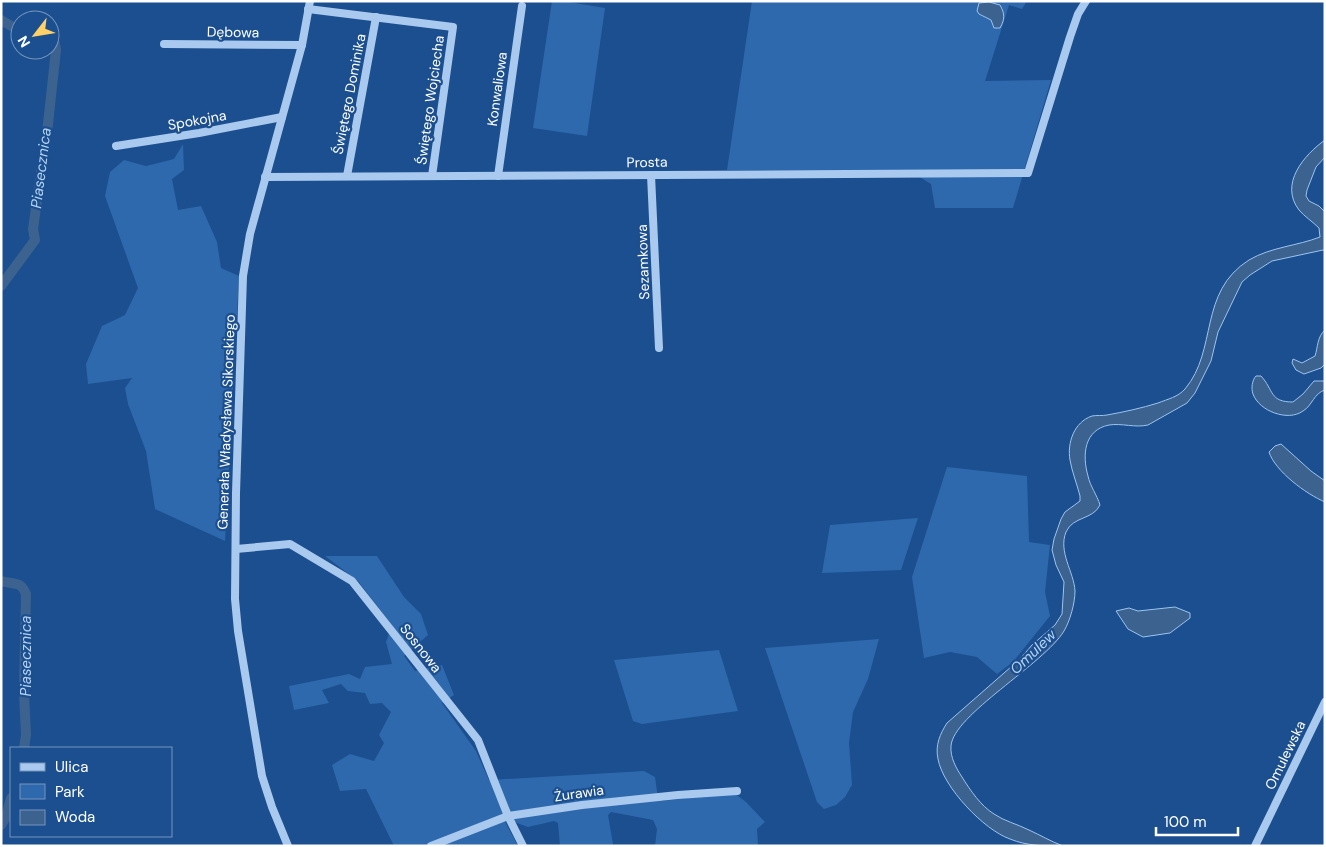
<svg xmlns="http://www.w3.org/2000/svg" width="1326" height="847" font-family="'DM Sans',sans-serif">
  <rect width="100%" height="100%" fill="#1b4f8f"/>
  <g fill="#2e69ad">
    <path d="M 552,1 L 563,1 L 605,8 L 587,136 L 533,128 Z"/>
    <path d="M 752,1 L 1027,1 L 1022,9 L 1009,5 L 985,81 L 1051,80 L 1013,208 L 935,208 L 931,184 L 910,171 L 727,170 Z"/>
    <path d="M 183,144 L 184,170 L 172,179 L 178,210 L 201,206 L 217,242 L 221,268 L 239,276 L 225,541 L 155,509 L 146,451 L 128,404 L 125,388 L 132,378 L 88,384 L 86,364 L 102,326 L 125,315 L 138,288 L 105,196 L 110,172 L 124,160 L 146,166 L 174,159 Z"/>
    <path d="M 947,467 L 1027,476 L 1029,542 L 1050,545 L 1045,592 L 1050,616 L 1013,662 L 997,674 L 977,657 L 950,652 L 924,658 L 912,577 Z"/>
    <path d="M 918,518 L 901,570 L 822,573 L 830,525 Z"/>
    <path d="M 325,556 L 377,556 L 404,597 L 421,614 L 428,635 L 404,656 L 415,671 L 442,665 L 454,695 L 442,703 L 476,751 L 489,780 L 644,771 L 655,777 L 658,799 L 662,801 L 734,793 L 746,802 L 765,822 L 757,829 L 758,846 L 655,846 L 657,829 L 653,820 L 611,812 L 608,815 L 613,844 L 610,846 L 560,846 L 558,823 L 554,821 L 528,827 L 503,818 L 518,846 L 394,846 L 366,789 L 340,791 L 332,765 L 350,754 L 374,761 L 384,743 L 379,735 L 391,712 L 382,703 L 370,704 L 365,693 L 348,691 L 341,684 L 322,690 L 329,703 L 294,710 L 289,686 L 349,674 L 360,679 L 365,667 L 392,664 L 386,642 L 392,625 L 358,581 Z"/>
    <path d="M 879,639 L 868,679 L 853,712 L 849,743 L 852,785 L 845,797 L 836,805 L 824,809 L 817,802 L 765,648 Z"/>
    <path d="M 719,650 L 738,711 L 642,724 L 633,721 L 614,660 Z"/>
  </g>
  <g fill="#3c6290" stroke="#9cc4f0">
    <path d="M 989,2 L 1000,5 C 1005,14 1005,19 1000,28 L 994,28 L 991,20 L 979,14 L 977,11 L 979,3 Z"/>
    <path d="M 1325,140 L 1325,157 L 1316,167 L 1307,190 L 1306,196 L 1309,201 L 1319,206 L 1325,212 L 1325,251 L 1323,250 L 1272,261 L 1250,275 L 1242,282 L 1218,332 L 1211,361 L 1195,393 L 1187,403 L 1148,425 C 1135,428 1122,423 1109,425 C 1084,430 1082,455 1088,476 C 1090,486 1097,495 1100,505 C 1093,520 1073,516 1066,532 C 1058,552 1074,572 1075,591 C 1075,603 1070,621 1064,631 C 1044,664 953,715 951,746 C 950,757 956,768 962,777 C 970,790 981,806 994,814 C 1004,821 1017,824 1029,830 C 1040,835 1050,841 1063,846 C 1044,846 1027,846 1010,839 C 984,830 943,787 938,759 C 935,745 940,734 947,723 L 1020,659 L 1032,645 L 1055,625 L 1062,614 L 1064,582 L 1056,565 L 1052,550 L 1054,539 L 1061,519 L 1065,512 L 1080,501 L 1080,496 C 1077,484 1072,472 1070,460 C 1067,443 1074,422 1092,416 C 1097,415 1102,416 1107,415 C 1124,412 1142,408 1158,403 C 1168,399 1178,397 1185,389 C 1218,350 1198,292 1249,260 C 1271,247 1297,246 1320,237 L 1319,228 C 1313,222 1304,216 1299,210 C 1279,184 1304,155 1325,140 Z"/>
    <path d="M 1325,330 L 1325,364 L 1321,368 L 1304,374 L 1296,370 L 1292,363 L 1293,359 L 1302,363 L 1315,356 C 1318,347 1317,337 1325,330 Z"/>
    <path d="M 1256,376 L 1261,376 C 1274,390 1269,402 1293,402 L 1303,394 L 1314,381 L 1325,381 L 1325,390 C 1314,393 1312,406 1303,411 C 1288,422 1259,411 1253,394 C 1251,389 1252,380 1256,376 Z"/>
    <path d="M 1281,444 L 1311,471 L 1325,481 L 1325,502 C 1306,494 1275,471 1269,452 L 1275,446 Z"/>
    <path d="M 1175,607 L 1190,613 L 1190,618 L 1170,633 L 1143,637 L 1128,629 L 1116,611 L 1129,608 L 1138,611 Z"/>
  </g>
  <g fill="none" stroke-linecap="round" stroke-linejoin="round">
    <g stroke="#3c6290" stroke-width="10">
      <path d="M 1,20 L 20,31"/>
      <path d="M 1,286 L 35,240 L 33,229 L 48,124 L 56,50 L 55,44 L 50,43"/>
      <path d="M 1,581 C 14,585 20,580 26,594 L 24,693 L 26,735 L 24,748"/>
      <path d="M 1,825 L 6,817 L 11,798"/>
    </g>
    <g stroke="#a9c9ee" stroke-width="8">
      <path d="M 308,9 L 453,27 L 432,176"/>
      <path d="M 164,44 L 302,45"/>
      <path d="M 116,146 L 199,133 L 282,117"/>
      <path d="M 651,175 L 659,348"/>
      <path d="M 347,176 L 376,17"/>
      <path d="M 498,176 L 522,6"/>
      <path d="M 265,177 L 1028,173 L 1070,37 L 1078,14 L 1086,1"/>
      <path d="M 236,549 L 290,544 L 352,581 L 478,740 L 508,816 L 523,846"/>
      <path d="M 288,846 L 272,807 L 262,776 L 238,631 L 235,599 L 236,493 L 243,276 L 250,234 L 302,45 L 310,1"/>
      <path d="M 431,846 L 508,816 L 582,805 L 678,795 L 737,791"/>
      <path d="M 1255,846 L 1325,702"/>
    </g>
  </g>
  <g text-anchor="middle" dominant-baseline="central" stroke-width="4.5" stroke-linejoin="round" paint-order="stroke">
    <g font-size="14" fill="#fff" stroke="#1b4f8f">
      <text transform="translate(233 32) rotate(1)">Dębowa</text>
      <text transform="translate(497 89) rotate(-82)">Konwaliowa</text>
      <text transform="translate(349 94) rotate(-79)">Świętego Dominika</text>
      <text transform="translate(430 100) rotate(-82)">Świętego Wojciecha</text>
      <text transform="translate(197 120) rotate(-10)">Spokojna</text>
      <text transform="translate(647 162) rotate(-1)">Prosta</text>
      <text transform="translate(643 262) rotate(-92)">Sezamkowa</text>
      <text transform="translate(226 422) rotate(-88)">Generała Władysława Sikorskiego</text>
      <text transform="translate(421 648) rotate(52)">Sosnowa</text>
      <text transform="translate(1285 755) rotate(-64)">Omulewska</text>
      <text transform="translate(579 793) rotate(-8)">Żurawia</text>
    </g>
    <g font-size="15" font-style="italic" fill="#b5d3f5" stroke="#1b4f8f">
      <text transform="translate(41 168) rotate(-83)">Piasecznica</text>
      <text transform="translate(1033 652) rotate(-44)">Omulew</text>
      <text transform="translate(26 656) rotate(-90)">Piasecznica</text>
    </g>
  </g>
  <rect width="1326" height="847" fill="none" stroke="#ffffff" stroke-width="5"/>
  <rect x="10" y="747" width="162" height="90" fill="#1b4f8f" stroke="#7695bc"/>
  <rect x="20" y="763" width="25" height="8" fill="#a9c9ee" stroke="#7695bc"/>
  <text x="55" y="772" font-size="15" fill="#ffffff">Ulica</text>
  <rect x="20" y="784" width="25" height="15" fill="#2e69ad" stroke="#7695bc"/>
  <text x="55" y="797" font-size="15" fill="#ffffff">Park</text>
  <rect x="20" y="810" width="25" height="15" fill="#3c6290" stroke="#7695bc"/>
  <text x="55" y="822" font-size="15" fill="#ffffff">Woda</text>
  <g transform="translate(35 35) rotate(239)"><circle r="24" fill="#1b4f8f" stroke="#7695bc"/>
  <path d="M0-4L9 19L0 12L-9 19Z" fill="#ffd166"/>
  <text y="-8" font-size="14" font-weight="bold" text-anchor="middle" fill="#ffffff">N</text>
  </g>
  <path d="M1156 827v8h82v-8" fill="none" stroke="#ffffff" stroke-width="2.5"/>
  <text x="1164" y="827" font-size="15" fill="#ffffff" stroke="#1b4f8f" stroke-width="4" paint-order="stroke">100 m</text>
</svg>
